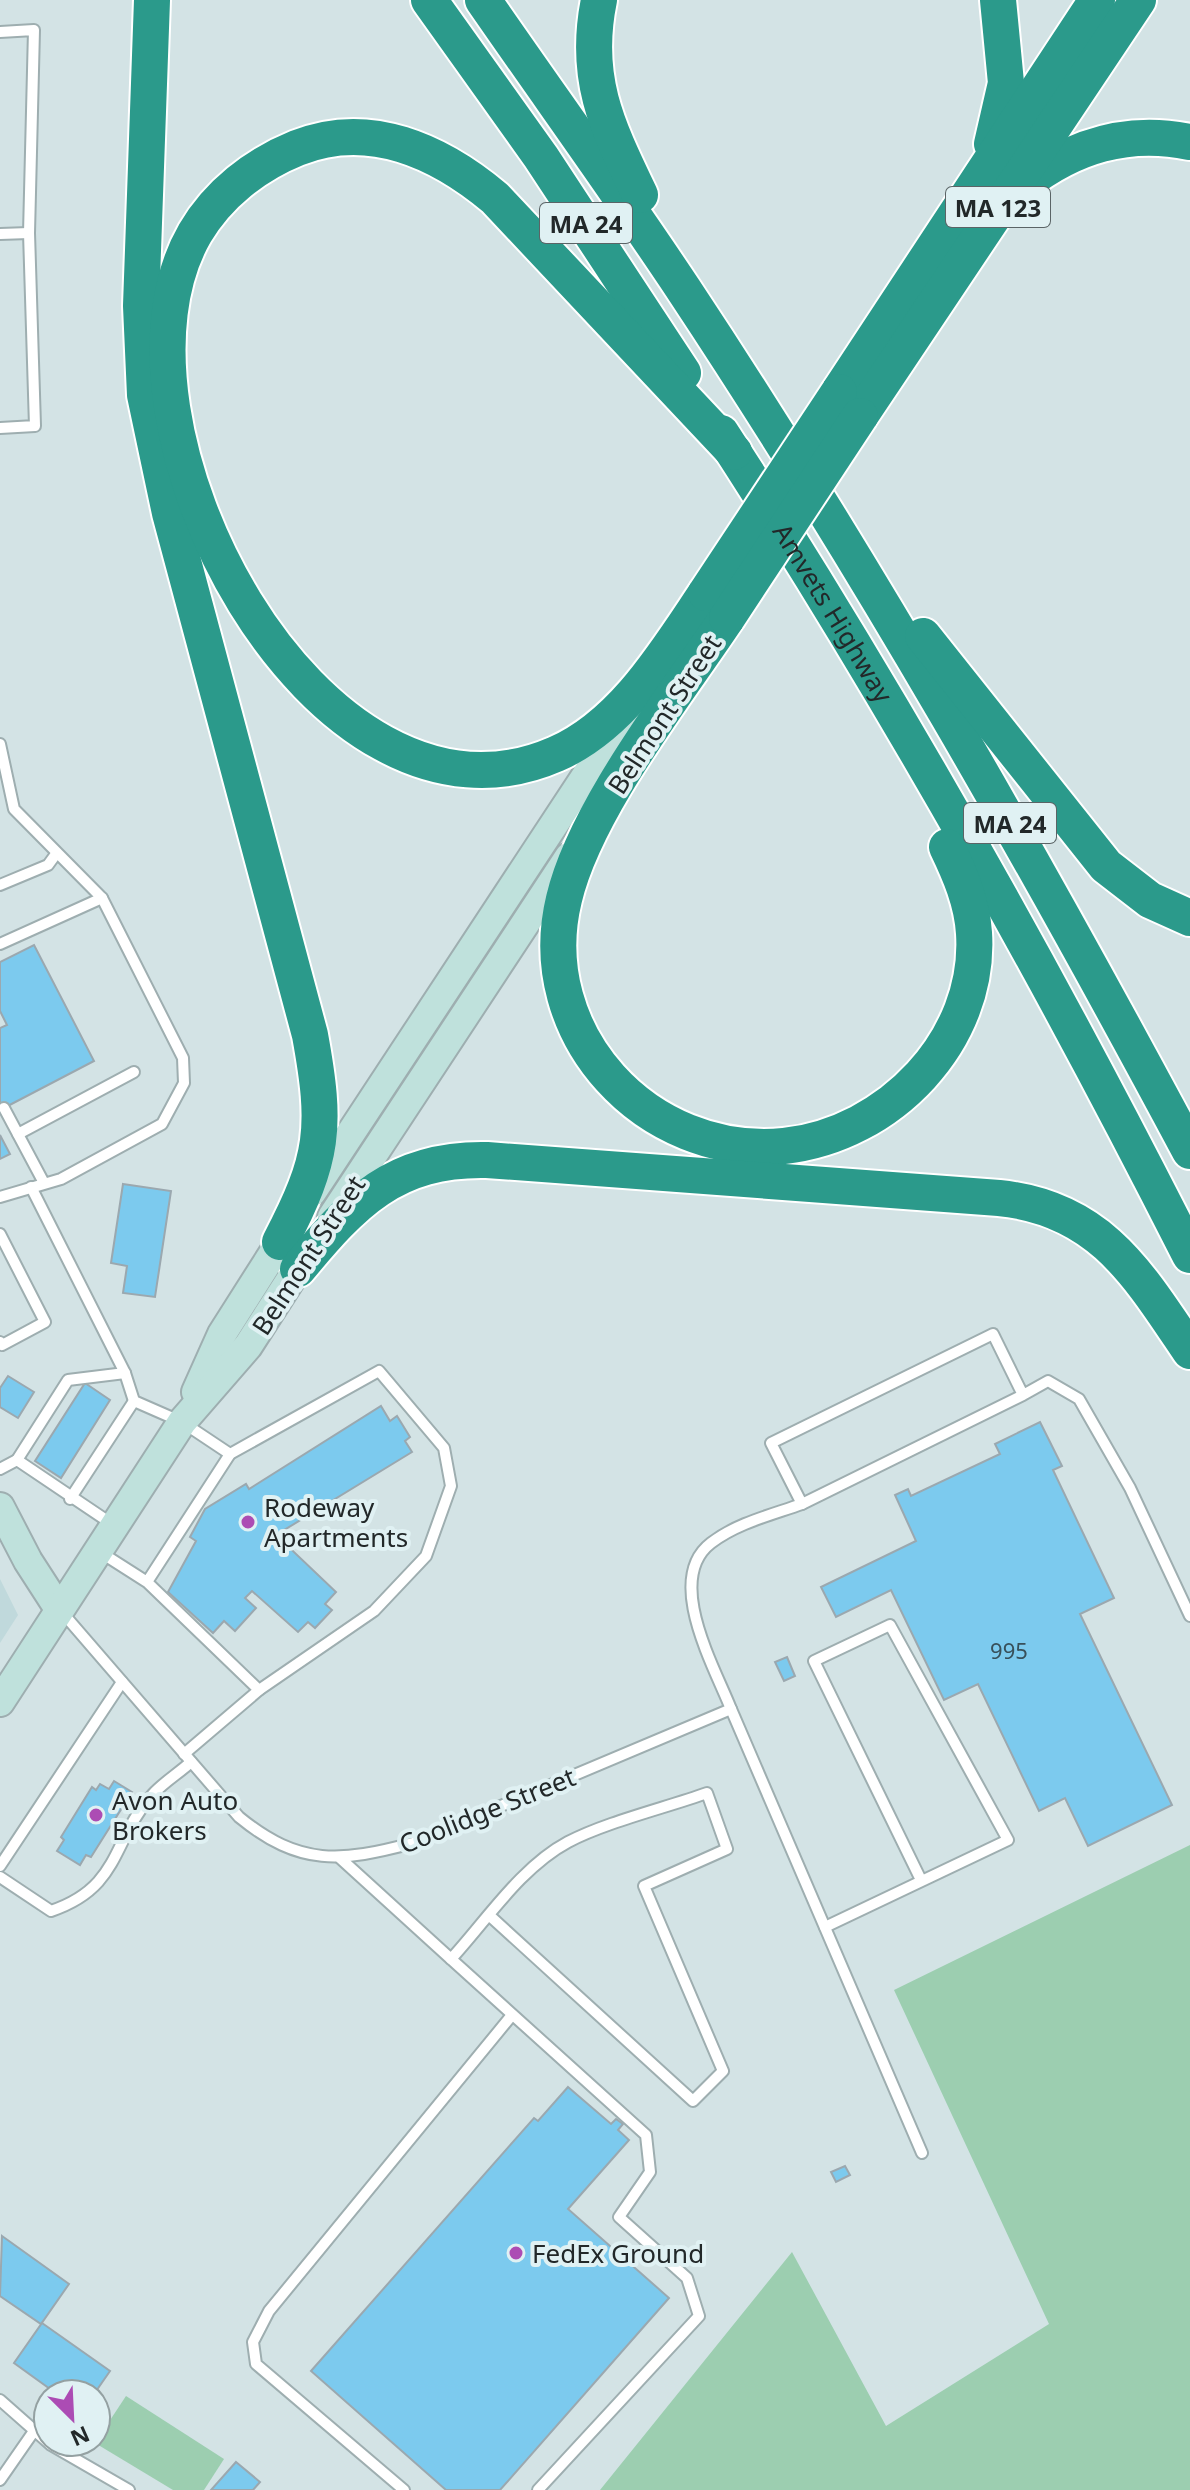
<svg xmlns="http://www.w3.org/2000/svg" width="1190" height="2490" font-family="'Noto Sans',sans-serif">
  <rect width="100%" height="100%" fill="#d3e3e5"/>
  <path fill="#c0d9dc" d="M 0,1579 L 18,1615 L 0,1643 Z"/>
  <g fill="#9cceb0">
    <path d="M 1190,1845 L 1190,2490 L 600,2490 L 792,2252 L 886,2426 L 1049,2324 L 894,1990 Z"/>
    <path d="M 126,2396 L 224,2459 L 204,2490 L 173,2490 L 95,2443 Z"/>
  </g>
  <g fill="#7ccaee" stroke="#9ba8af" stroke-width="2">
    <path d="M 34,945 L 94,1061 L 0,1110 L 0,1028 L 7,1025 L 0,1011 L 0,962 Z"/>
    <path d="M 0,1135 L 10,1154 L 0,1159 Z"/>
    <path d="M 123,1184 L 171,1191 L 155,1297 L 123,1293 L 127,1266 L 111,1263 Z"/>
    <path d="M 8,1376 L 34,1392 L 18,1418 L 0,1407 L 0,1388 Z"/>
    <path d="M 85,1383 L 110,1400 L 61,1478 L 35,1461 Z"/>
    <path d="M 381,1406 L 390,1421 L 397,1416 L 410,1437 L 405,1441 L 412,1452 L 276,1535 L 336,1592 L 325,1604 L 332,1610 L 315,1628 L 308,1622 L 298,1632 L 252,1591 L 245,1598 L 256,1608 L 235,1631 L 224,1621 L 213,1633 L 168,1592 L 196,1541 L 190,1537 L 205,1509 L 246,1484 L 249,1489 Z"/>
    <path d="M 1040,1422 L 1062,1466 L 1053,1470 L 1114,1598 L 1080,1614 L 1172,1805 L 1088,1846 L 1065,1798 L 1039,1811 L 978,1684 L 944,1700 L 891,1590 L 836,1617 L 821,1587 L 916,1541 L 895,1495 L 908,1489 L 911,1496 L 1000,1454 L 995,1444 Z"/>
    <path d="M 787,1657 L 795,1676 L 784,1681 L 775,1662 Z"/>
    <path d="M 114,1781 L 132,1792 L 91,1857 L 86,1855 L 80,1865 L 57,1851 L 64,1840 L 61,1837 L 92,1787 L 96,1790 L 100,1784 L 109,1789 Z"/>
    <path d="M 568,2087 L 611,2124 L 616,2119 L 623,2124 L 618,2130 L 629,2140 L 568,2209 L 669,2298 L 500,2490 L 446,2490 L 311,2371 L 534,2118 L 538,2121 Z"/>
    <path d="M 845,2166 L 850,2175 L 836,2182 L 831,2172 Z"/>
    <path d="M 2,2236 L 69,2284 L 41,2324 L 0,2296 Z"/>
    <path d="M 42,2323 L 110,2371 L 94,2394 L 57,2394 L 14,2363 Z"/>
    <path d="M 236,2462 L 260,2482 L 253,2490 L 211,2490 Z"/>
  </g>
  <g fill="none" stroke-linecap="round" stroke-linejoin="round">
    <g stroke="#9eaeb0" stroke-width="14">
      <g id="lane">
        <path d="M 0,32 L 34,30 L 29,233 L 35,426 L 0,428"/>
        <path d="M 0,234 L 29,233"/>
        <path d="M 0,744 L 14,809 L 102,898 L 183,1058 L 184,1083 L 162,1124 L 61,1179 L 0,1197"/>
        <path d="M 0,885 L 48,865 L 56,854"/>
        <path d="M 0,944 L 102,898"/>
        <path d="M 4,1108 L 44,1183"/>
        <path d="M 18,1134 L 134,1072"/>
        <path d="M 31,1187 L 125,1373 L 134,1401 L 182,1422 L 230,1454"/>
        <path d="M 0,1234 L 45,1322 L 2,1345 L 0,1342"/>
        <path d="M 1023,1395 L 993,1334 L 771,1443 L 802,1504 L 1023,1395 L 1048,1381 L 1079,1399 L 1130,1488 L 1190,1616"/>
        <path d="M 17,1460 L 68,1380 L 125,1373"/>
        <path d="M 0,1469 L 17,1460 L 112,1524"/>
        <path d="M 70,1499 L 134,1401"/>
        <path d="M 100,1552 L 147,1582 L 259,1690 L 374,1611 L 426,1556 L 451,1486 L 444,1448 L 379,1371 L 230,1454 L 147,1582"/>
        <path d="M 61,1611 L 239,1817 C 300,1867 341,1862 413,1843 L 731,1709 C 714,1666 664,1579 711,1543 C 737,1523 771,1515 802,1504"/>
        <path d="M 731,1709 L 922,2153"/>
        <path d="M 184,1754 L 259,1690"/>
        <path d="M 340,1858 L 451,1959 C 486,1921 521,1867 568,1842 C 606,1822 665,1808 707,1793 L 727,1849 L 644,1886 L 723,2071 L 693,2101 L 490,1916"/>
        <path d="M 0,1866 L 122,1682"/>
        <path d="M 0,1877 L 51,1911 C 122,1887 111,1840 153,1794 C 164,1782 179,1773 191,1762"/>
        <path d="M 825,1927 L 1008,1840 L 890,1625 L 814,1661 L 921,1880"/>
        <path d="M 451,1959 L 646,2135 L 650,2172 L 619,2217 L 687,2278 L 699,2316 L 538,2490"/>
        <path d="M 0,2400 L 51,2445 L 129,2490"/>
        <path d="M 0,2480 L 34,2431"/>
        <path d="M 404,2490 L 256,2364 L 253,2342 L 269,2311 L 512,2015"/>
      </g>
    </g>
    <g stroke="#9eaeb0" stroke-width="32">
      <g id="secondary">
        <path d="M 312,1192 L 626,715"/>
        <path d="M 332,1217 L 569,857"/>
        <path d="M 196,1392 L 222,1334 L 290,1227"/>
        <path d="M 0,1507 L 28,1561 L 59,1609"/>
        <path d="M 0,1702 L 182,1422 L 248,1346 L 309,1251"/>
      </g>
    </g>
    <g stroke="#fff" stroke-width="40">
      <g id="highway">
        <path d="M 152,0 L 141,306 L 145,395 L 170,513 L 310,1035 C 327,1128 324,1158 280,1242"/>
        <path d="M 429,0 L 541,157 L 683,373"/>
        <path d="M 483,0 C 550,97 619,192 684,290 C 868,568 1033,857 1190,1151"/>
        <path d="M 599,0 C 583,78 607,126 640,195"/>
        <path d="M 992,144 L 1006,83 L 998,0"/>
        <path d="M 1024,184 C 1073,146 1127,129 1190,142"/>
        <path d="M 839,392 L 1097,0"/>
        <path d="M 860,416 L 1138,0"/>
        <path id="s1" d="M 721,433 C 892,697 1048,974 1190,1255"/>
        <path d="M 706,593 C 667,651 623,725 556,754 C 316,859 87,419 195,233 C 218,194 255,165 297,148 C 369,119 439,151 495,198 L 734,452"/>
        <path d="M 727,618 C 675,696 585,810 564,899 C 531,1034 647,1159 784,1146 C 889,1135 981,1040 974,933 C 972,902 960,874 947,847"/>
        <path d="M 923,636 L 1106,866 L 1150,900 L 1190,918"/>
        <path d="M 298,1269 C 353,1203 394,1158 487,1160 L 999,1198 C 1100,1208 1138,1274 1190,1351"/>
      </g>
    </g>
    <use href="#lane" stroke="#fff" stroke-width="10"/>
    <use href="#secondary" stroke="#bfe1dc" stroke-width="28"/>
    <use href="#highway" stroke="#2b9a8b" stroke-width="36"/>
    <g stroke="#fff" stroke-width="40" stroke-linecap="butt">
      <g id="highway-bridge">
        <path d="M 706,593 L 839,392"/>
        <path d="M 727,618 L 860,416"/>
      </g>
    </g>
    <use href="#highway-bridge" stroke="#2b9a8b" stroke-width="36"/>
  </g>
  <g fill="#ac4cb4" stroke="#e0f1f3" stroke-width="3">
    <circle cx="248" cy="1522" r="8"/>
    <circle cx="96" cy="1815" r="8"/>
    <circle cx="516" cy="2253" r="8"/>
  </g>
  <g text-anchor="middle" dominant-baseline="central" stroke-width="8" stroke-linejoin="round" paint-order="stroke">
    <g font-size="22" fill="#38505a">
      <text x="1009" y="1650">995</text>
    </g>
    <g fill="#e0f1f3" stroke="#5b6466" stroke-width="2">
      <rect x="946" y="187" width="104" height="40" rx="6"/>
      <rect x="540" y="203" width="92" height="40" rx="6"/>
      <rect x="964" y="803" width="92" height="40" rx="6"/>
    </g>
    <g font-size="24" font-weight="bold" fill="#222829">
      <text x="998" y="207">MA 123</text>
      <text x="586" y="223">MA 24</text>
      <text x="1010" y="823">MA 24</text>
    </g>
    <g font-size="26" fill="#222829" stroke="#e0f1f3">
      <text stroke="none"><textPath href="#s1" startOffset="212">Amvets Highway</textPath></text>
      <text transform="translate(664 714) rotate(-57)">Belmont Street</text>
      <text transform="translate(308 1255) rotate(-57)">Belmont Street</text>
      <text transform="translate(487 1810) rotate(-22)">Coolidge Street</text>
    </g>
    <g font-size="26" fill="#222829" stroke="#e0f1f3" text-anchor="start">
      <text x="264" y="1507">Rodeway<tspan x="264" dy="30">Apartments</tspan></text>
      <text x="112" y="1800">Avon Auto<tspan x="112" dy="30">Brokers</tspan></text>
      <text x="532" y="2253">FedEx Ground</text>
    </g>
  </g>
  <g transform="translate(72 2418) rotate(156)"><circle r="38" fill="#e0f1f3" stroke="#94a1a2" stroke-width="2"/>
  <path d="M0-6L14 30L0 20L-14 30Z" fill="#ac4cb4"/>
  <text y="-12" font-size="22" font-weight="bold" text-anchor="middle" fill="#222829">N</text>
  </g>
</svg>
